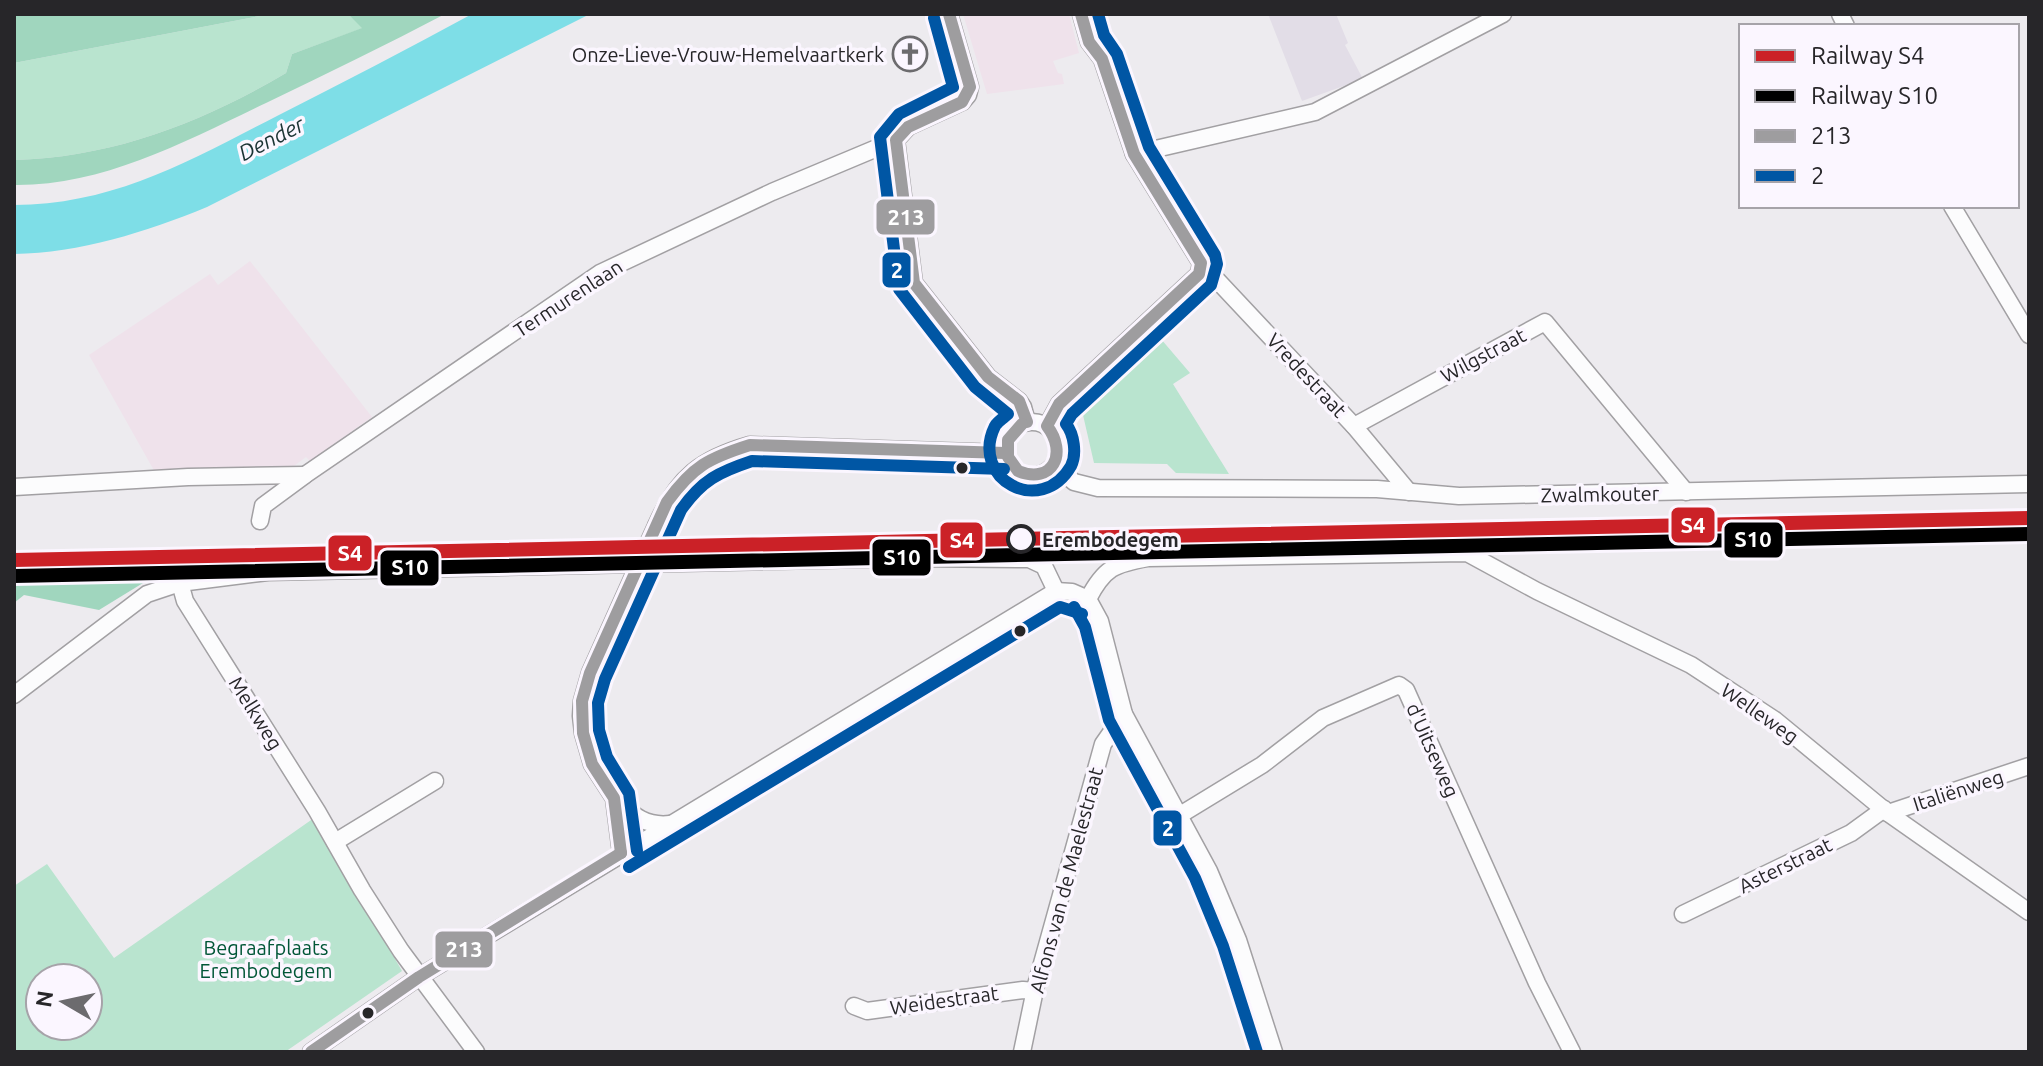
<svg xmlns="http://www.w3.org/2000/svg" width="2043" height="1066" font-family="Ubuntu,sans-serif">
  <rect width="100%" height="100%" fill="#edebef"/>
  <path fill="#e2dde7" d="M 1268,14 L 1336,14 L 1348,43 L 1345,45 L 1363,79 L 1302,101 Z"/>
  <g fill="#efe2eb">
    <path d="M 963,14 L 1069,14 L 1079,53 L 1053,61 L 1058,73 L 1062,74 L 1064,84 L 987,94 Z"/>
    <path d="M 250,261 L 372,417 L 310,461 L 306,457 L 291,468 L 156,474 L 89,355 L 210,274 L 218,285 Z"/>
  </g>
  <g fill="#b9e4cf" fill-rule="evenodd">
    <path d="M 270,14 L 348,14 L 363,28 L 292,54 L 286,73 C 201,123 113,157 14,160 L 14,63 Z"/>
    <path d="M 1155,332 L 1190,373 L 1173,384 L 1229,474 L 1176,473 L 1167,464 L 1094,463 L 1083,415 L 1120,378 L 1115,365 Z"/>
    <path d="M 314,818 L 402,971 L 285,1052 L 14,1052 L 14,886 L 47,864 L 114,958 ZM 40,978 L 88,978 L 88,1026 L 40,1026 Z"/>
  </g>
  <g fill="#a0d6be">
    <path d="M 14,14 L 270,14 L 14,63 Z"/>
    <path d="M 348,14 L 445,14 C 386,45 326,74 266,103 C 186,141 104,186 14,185 L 14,160 C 113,157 201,123 286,73 L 292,54 L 362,28 Z"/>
    <path d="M 139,564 L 143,583 L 99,610 L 24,595 L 14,603 L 14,568 Z"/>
  </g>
  <path fill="#7edee7" d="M 472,14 L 590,14 L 207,207 C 146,232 80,253 14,254 L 14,205 C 114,205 191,160 277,116 C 342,83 408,49 472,14 Z"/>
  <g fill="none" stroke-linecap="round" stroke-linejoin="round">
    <g stroke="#a2a0a3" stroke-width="19">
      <g id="minor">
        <path d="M 1840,14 L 1846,26"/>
        <path d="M 896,140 L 914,283 L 988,377 L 1019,401 L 1023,407 L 1027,422"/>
        <path d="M 1134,154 L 1315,112 L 1503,14"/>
        <path d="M 1952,206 L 2029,335"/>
        <path d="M 1201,263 L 1354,426 L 1409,492"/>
        <circle cx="1032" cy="449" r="27"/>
        <path d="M 1047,426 L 1059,404 L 1199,274 L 1201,263 L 1134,154 L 1102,59 L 1089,42 L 1081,14"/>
        <path d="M 1354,426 L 1545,322 L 1686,492"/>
        <path d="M 1054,465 L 1074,482 L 1098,488 L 1377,489 L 1459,496 L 2029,484"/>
        <path d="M 14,487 L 188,477 L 305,475"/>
        <path d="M 260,521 L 263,506 L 305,475 L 600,273 L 772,192 L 896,140 L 908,127 L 962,102 L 968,95 L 970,87 L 949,14"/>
        <path d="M 657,524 C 678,477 701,459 750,445 L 1005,453"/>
        <path d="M 180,583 L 185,601 L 317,811 L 362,890 L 401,951 L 476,1052"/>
        <path d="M 1088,599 C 1104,568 1114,564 1148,558 L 1467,553 L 1537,591 L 1691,665 L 1775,720 L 1888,813 L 2029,912"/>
        <path d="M 1088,599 L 1100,621 L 1124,714 L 1209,871 L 1238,940 L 1274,1052"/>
        <path d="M 14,695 L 147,594 L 180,583 L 268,572 L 908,558 L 1029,559 L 1044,566 L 1056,591"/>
        <path d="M 614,798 C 632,814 644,827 670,824"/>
        <path d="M 1888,813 L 2029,766"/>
        <path d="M 1180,815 L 1262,765 L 1323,718 L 1399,685 L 1406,690 L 1537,983 L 1572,1052"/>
        <path d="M 335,842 L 435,781"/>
        <path d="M 621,853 L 614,798 L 592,764 L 583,733 L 581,716 L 582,701 L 590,673 L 633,577"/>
        <path d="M 1683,914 L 1851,833 L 1884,809"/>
        <path d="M 854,1006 L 867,1011 L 1023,990 L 1035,991"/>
        <path d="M 311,1052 L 419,977 L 1056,591 L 1072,592 L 1088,599"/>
        <path d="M 1022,1052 L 1036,985 L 1103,744 L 1124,714"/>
      </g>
    </g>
    <use href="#minor" stroke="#fcfcfd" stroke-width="16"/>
    <g stroke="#a2a0a3" stroke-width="19" stroke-linecap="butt">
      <path id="minor-bridge" d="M 633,577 L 657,524"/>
    </g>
    <use href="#minor-bridge" stroke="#fcfcfd" stroke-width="16"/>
    <g stroke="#fbf6ff" stroke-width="18">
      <g id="bus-1">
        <path d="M 949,14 L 970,87 L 962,102 L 908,127 L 896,140 L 914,283 L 988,377 L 1019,401 L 1027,422"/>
        <path d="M 1022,424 L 1008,440 L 1008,457 L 1018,471 C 1053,485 1068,453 1047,426 L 1059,404 L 1199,274 L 1201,263 L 1134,154 L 1102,59 L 1089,42 L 1081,14"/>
        <path d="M 621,853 L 614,798 L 592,764 L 583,733 L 582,701 L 590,673 L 667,502 C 693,466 709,458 750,445 L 1005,453"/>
        <path d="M 311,1052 L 419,977 L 621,853"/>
      </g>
    </g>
    <g stroke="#fbf6ff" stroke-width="18">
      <g id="bus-2">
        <path d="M 934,18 L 953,87 L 899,114 L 880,137 L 899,289 L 975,387 L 1008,414 C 1005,417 998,421 995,426 C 969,479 1041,518 1071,466 C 1077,454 1074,434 1066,424 L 1072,414 L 1211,285 L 1217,264 L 1215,255 L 1149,147 L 1117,54 L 1104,35 L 1098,14"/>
        <path d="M 1074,607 L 1085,627 L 1109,720 L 1195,878 L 1223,946 L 1257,1052"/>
        <path d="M 637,851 L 629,793 L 607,757 L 599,730 L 598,703 L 605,679 L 681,510 C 702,480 719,472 752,461 L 1004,469"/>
        <path d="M 629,867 L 1060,607 L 1082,614"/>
      </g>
    </g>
    <use href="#bus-1" stroke="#9e9d9f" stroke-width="12"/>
    <use href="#bus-2" stroke="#0056a4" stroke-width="12"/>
    <g stroke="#fbf6ff" stroke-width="20">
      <path id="rail-1" d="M 14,560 L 2029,518"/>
    </g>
    <g stroke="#fbf6ff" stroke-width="20">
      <path id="rail-2" d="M 14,576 L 2029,534"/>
    </g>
    <use href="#rail-1" stroke="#cb2127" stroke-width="14"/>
    <use href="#rail-2" stroke="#000" stroke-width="14"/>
  </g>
  <defs>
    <g id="church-ring" transform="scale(1.8)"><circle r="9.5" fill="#fbf6ff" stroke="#6c6b6e" stroke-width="1.5"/><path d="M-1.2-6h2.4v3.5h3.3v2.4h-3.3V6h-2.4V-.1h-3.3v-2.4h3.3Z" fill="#6c6b6e"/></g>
  </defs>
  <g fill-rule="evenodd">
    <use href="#church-ring" x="910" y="54"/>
  </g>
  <g fill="#272629" stroke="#fbf6ff" stroke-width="3">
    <circle cx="962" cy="468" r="7"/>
    <circle cx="1020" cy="631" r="7"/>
    <circle cx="368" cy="1013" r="7"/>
  </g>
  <circle fill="#fbf6ff" stroke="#272629" stroke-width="4" cx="1021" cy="539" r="13"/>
  <g text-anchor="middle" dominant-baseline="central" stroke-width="7" stroke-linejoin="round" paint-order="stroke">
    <g font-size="20" fill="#272629" stroke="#fbf6ff" text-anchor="end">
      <text x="884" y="54">Onze-Lieve-Vrouw-Hemelvaartkerk</text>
    </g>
    <g font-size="20" fill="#272629" stroke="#fbf6ff">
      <text transform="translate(568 298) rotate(-33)">Termurenlaan</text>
      <text transform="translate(1483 355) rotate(-28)">Wilgstraat</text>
      <text transform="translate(1307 375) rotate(47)">Vredestraat</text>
      <text transform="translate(1600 494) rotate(-1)">Zwalmkouter</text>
      <text transform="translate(256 713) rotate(58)">Melkweg</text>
      <text transform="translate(1760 713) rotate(35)">Welleweg</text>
      <text transform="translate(1433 750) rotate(66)">d'Uitseweg</text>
      <text transform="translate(1958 790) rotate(-18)">Italiënweg</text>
      <text transform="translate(1785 865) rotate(-26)">Asterstraat</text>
      <text transform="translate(1066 880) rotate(-75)">Alfons van de Maelestraat</text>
      <text transform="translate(944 1000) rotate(-8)">Weidestraat</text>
    </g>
    <g font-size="20" font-weight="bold" fill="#272629" stroke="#fbf6ff" text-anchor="start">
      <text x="1042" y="539">Erembodegem</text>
    </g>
    <g font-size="20" fill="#015637" stroke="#fbf6ff">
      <text x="266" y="947">Begraafplaats<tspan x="266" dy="23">Erembodegem</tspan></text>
    </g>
    <g font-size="22" font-style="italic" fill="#1b3334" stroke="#fbf6ff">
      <text transform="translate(271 138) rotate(-27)">Dender</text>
    </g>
  </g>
  <g stroke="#fbf6ff" stroke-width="3">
    <rect x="875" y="198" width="61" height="38" rx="8" fill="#9e9d9f"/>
    <rect x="881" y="251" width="31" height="38" rx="8" fill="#0056a4"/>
    <rect x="1670" y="506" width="46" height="38" rx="8" fill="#cb2127"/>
    <rect x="1723" y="521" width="61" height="38" rx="8" fill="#000"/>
    <rect x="939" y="521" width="45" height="38" rx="8" fill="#cb2127"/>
    <rect x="327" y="534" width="46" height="38" rx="8" fill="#cb2127"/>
    <rect x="871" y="538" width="61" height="39" rx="8" fill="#000"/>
    <rect x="379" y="549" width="61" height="38" rx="8" fill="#000"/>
    <rect x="1152" y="809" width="31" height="38" rx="8" fill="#0056a4"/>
    <rect x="434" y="930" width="60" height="39" rx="8" fill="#9e9d9f"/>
  </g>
  <g font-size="22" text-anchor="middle" font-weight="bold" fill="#fff">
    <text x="906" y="225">213</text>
    <text x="897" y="278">2</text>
    <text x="1693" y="533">S4</text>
    <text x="1753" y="547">S10</text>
    <text x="962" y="548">S4</text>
    <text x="350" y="561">S4</text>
    <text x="902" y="565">S10</text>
    <text x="410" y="575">S10</text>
    <text x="1168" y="836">2</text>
    <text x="464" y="957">213</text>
  </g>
  <rect width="2043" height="1066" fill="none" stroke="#272629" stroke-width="32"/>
  <rect x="1739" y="24" width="280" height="184" fill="#fbf6ff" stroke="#a6a3a9" stroke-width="2"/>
  <rect x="1755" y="50" width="40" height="12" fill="#cb2127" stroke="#a6a3a9" stroke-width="2"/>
  <text x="1811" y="64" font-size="24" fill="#272629">Railway S4</text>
  <rect x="1755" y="90" width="40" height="12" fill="#000000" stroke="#a6a3a9" stroke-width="2"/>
  <text x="1811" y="104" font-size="24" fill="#272629">Railway S10</text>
  <rect x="1755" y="130" width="40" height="12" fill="#9e9d9f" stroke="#a6a3a9" stroke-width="2"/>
  <text x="1811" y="144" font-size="24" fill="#272629">213</text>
  <rect x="1755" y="170" width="40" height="12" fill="#0056a4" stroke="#a6a3a9" stroke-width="2"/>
  <text x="1811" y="184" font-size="24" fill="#272629">2</text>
  <g transform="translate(64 1002) rotate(279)"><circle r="38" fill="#fbf6ff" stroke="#a6a3a9" stroke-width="2"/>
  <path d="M0-6L14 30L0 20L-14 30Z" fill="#6c6b6e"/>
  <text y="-12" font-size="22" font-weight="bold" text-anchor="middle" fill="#272629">N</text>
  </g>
</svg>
